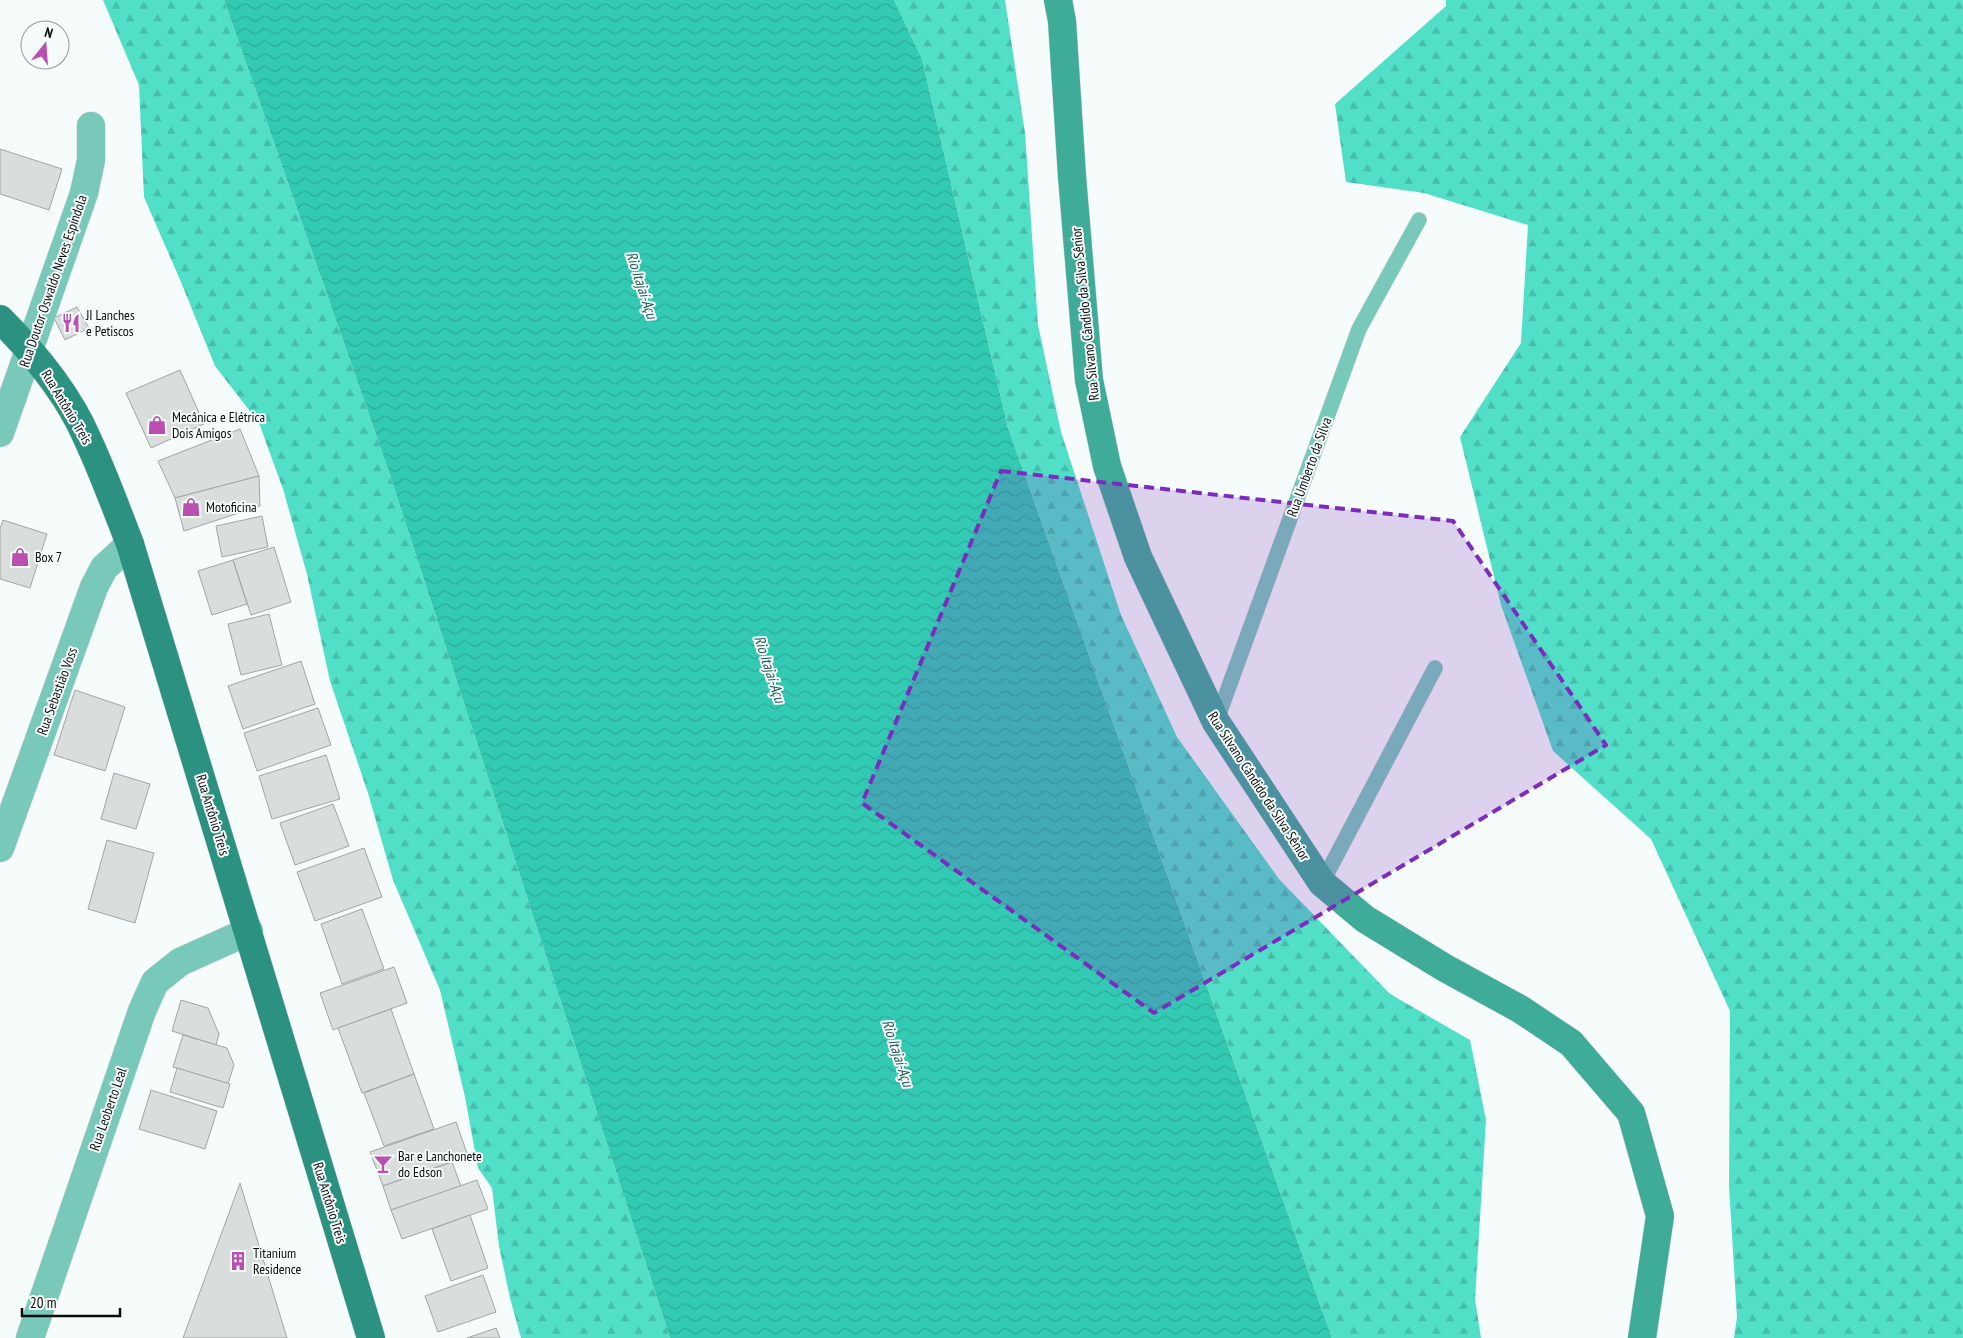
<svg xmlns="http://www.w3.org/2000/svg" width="1963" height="1338" font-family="'PT Sans Narrow',sans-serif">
  <defs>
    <pattern id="forest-firs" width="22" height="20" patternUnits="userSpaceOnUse" patternTransform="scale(1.25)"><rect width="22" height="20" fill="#51dfc8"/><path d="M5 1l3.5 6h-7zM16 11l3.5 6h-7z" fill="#45beab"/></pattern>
    <pattern id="water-waves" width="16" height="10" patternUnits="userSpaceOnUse" patternTransform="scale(1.25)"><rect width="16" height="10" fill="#33cab3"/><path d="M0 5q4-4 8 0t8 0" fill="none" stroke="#2cac99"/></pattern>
  </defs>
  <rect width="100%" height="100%" fill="#f6fcfb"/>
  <g fill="url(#forest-firs)">
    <path d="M 103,0 L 224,0 L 388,469 L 670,1338 L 521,1338 L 510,1298 L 499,1246 L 492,1188 L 478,1168 L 465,1097 L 440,990 L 393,880 L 368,793 L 330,681 L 307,574 L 283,489 L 259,423 L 215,366 L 181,282 L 144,197 L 139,85 Z"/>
    <path d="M 894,0 L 1005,0 L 1025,133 L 1038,325 L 1061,432 L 1121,615 L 1177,737 L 1279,879 L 1390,994 L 1470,1040 L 1486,1120 L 1475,1299 L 1481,1338 L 1332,1338 L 1008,428 L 922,59 Z"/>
    <path d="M 1446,0 L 1963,0 L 1963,1338 L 1734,1338 L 1737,1317 L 1729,1186 L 1730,1011 L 1651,839 L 1553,751 L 1501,605 L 1460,437 L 1521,343 L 1528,225 L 1424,193 L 1346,182 L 1335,104 L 1446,6 Z"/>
  </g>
  <path fill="url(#water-waves)" d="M 224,0 L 894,0 L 922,59 L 1008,428 L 1332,1338 L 670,1338 L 388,469 Z"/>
  <g fill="#d9dedd" stroke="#a1a6a5">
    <path d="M 0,149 L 62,169 L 49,210 L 0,194 Z"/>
    <path d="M 77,307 L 89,328 L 65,340 L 54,318 Z"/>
    <path d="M 180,370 L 204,424 L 151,448 L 126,393 Z"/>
    <path d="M 240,429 L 259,476 L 175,498 L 158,461 Z"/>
    <path d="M 259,476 L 260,506 L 184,531 L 175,498 Z"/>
    <path d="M 262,516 L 268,547 L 222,557 L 216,526 Z"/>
    <path d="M 3,520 L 47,534 L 30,588 L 0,579 L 0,529 Z"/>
    <path d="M 274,547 L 291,602 L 251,615 L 233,560 Z"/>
    <path d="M 233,560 L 247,604 L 212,615 L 198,571 Z"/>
    <path d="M 269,614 L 282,665 L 241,675 L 228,624 Z"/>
    <path d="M 301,661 L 315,704 L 243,729 L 228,686 Z"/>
    <path d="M 75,690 L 125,707 L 105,771 L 54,755 Z"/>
    <path d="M 318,708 L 331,745 L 257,771 L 244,733 Z"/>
    <path d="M 326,755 L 340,799 L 272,819 L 259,776 Z"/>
    <path d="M 114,773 L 150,784 L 136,829 L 101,819 Z"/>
    <path d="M 333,804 L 349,846 L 295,865 L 280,823 Z"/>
    <path d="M 107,840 L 154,853 L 135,923 L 88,909 Z"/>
    <path d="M 364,848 L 382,897 L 315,921 L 297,872 Z"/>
    <path d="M 362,909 L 384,969 L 342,984 L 321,924 Z"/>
    <path d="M 394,967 L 407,1003 L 333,1030 L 320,993 Z"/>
    <path d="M 181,1000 L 208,1008 L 219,1034 L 216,1045 L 172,1031 Z"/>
    <path d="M 391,1009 L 414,1074 L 362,1093 L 338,1028 Z"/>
    <path d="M 183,1035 L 227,1048 L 234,1065 L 228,1084 L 173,1067 Z"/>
    <path d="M 177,1068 L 230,1084 L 223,1108 L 170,1092 Z"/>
    <path d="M 414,1074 L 434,1129 L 384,1146 L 364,1093 Z"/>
    <path d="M 151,1090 L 217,1111 L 205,1149 L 139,1129 Z"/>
    <path d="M 456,1122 L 468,1156 L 383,1186 L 370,1152 Z"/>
    <path d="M 452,1162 L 461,1186 L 391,1210 L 383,1186 Z"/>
    <path d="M 477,1180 L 488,1209 L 402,1239 L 391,1210 Z"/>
    <path d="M 240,1183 L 287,1338 L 183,1338 Z"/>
    <path d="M 470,1215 L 488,1268 L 451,1281 L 432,1229 Z"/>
    <path d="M 483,1275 L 496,1312 L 438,1332 L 425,1296 Z"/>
    <path d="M 496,1328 L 500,1338 L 467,1338 Z"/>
  </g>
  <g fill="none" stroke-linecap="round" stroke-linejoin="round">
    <g stroke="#d0d6d5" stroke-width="16">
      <g id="service">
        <path d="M 1216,722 L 1359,329 L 1419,220"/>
        <path d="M 1322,883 L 1435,668"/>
      </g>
    </g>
    <g stroke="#d0d6d5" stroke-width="29">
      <g id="minor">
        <path d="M 0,433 L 84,193 L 91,160 L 91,126"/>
        <path d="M 0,848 L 94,587 L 104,568 L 130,544"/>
        <path d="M 30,1338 L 142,1011 L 155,982 L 180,962 L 249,931"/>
      </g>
    </g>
    <g stroke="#d0d6d5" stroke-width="29">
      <path id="secondary" d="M 1058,0 L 1062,21 L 1072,176 L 1089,380 L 1107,466 L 1138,557 L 1216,722 L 1322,883 L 1365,919 L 1445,968 L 1520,1009 L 1571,1043 L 1631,1113 L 1660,1216 L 1642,1338"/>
    </g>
    <g stroke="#d0d6d5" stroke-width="29">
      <path id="primary" d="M 0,319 C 33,352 68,394 87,438 C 103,472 116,508 130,544 L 371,1338"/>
    </g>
    <use href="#service" stroke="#78c9b9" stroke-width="15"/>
    <use href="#minor" stroke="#78c9b9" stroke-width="28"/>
    <use href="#secondary" stroke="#3fab99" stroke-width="28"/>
    <use href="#primary" stroke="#2b9181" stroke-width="28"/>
  </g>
  <path fill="#7b2cbf" fill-opacity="0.2" stroke="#7b2cbf" stroke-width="4" stroke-dasharray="10 6" stroke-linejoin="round" d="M 1001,471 L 1453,521 L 1606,745 L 1154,1013 L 862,803 Z"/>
  <defs>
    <g id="restaurant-bare" transform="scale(1.5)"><path d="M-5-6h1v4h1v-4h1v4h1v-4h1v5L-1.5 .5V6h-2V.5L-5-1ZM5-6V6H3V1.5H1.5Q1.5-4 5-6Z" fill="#b84fb1" stroke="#f6fcfb" stroke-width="2.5" paint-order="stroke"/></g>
    <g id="shop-bare" transform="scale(1.5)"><path d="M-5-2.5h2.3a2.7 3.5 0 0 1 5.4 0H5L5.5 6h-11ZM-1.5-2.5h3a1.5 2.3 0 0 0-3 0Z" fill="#b84fb1" stroke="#f6fcfb" stroke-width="2.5" paint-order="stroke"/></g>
    <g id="bar-bare" transform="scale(1.5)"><path d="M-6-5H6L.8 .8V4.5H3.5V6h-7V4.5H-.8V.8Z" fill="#b84fb1" stroke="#f6fcfb" stroke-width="2.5" paint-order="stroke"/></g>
    <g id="building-bare" transform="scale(1.5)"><path d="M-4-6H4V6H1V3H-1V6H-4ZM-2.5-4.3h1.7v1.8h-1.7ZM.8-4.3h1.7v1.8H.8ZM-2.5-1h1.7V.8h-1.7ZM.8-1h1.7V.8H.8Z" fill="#b84fb1" stroke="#f6fcfb" stroke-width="2.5" paint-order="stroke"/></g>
  </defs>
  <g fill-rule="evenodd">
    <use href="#restaurant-bare" x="71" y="323"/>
    <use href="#shop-bare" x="157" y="425"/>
    <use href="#shop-bare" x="191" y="507"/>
    <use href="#shop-bare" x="20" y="557"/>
    <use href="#bar-bare" x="383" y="1164"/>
    <use href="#building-bare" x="238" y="1261"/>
  </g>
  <g text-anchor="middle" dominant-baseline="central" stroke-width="4" stroke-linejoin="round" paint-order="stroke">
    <g font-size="14" fill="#0b0c0c" stroke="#f6fcfb">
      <text transform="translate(53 281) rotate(-71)">Rua Doutor Oswaldo Neves Espíndola</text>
      <text transform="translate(1085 314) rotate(-96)">Rua Silvano Cândido da Silva Sênior</text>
      <text transform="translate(67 407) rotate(59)">Rua Antônio Treis</text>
      <text transform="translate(1309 467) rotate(-70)">Rua Umberto da Silva</text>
      <text transform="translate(57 691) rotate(-70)">Rua Sebastião Voss</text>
      <text transform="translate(1259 786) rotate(57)">Rua Silvano Cândido da Silva Sênior</text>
      <text transform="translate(213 815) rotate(73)">Rua Antônio Treis</text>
      <text transform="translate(108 1109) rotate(-71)">Rua Leoberto Leal</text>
      <text transform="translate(330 1203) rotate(73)">Rua Antônio Treis</text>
    </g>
    <g font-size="14" fill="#0b0c0c" stroke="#f6fcfb" text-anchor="start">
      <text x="86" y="315">JI Lanches<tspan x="86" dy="16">e Petiscos</tspan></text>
      <text x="172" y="417">Mecânica e Elétrica<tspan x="172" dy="16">Dois Amigos</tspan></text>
      <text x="206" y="507">Motoficina</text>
      <text x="35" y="557">Box 7</text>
      <text x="398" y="1156">Bar e Lanchonete<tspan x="398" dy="16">do Edson</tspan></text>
      <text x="253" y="1253">Titanium<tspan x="253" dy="16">Residence</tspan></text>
    </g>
    <g font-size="15" font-style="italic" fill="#235d53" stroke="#f6fcfb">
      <text transform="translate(642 285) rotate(72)">Rio Itajaí-Açu</text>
      <text transform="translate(770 669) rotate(72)">Rio Itajaí-Açu</text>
      <text transform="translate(898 1053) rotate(72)">Rio Itajaí-Açu</text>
    </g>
  </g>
  <g transform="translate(45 45) rotate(17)"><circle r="24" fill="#f6fcfb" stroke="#989c9b"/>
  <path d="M0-4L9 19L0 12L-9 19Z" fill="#b84fb1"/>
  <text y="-8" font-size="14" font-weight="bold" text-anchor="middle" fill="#0b0c0c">N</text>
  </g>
  <path d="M22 1308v8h98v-8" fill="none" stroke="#0b0c0c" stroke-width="2.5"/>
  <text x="30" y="1308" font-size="15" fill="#0b0c0c" stroke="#f6fcfb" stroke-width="4" paint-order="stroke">20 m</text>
</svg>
